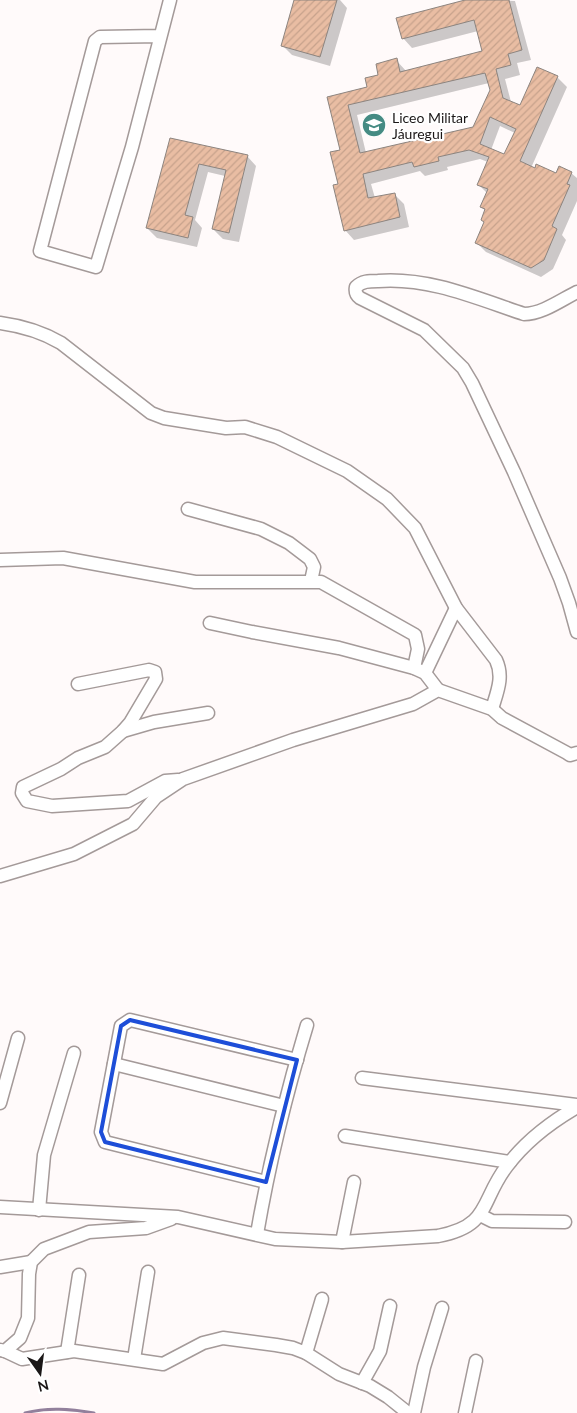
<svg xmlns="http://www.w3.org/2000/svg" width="577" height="1413" font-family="Lato,sans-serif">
  <defs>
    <pattern id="building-hatch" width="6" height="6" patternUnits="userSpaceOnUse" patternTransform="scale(1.25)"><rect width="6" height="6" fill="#e9bda3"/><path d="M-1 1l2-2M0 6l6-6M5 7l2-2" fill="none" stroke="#c7a28c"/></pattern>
  </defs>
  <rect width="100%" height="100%" fill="#fffafa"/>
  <g fill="#0003" fill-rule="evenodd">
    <path d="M 296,0 L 340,0 L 347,8 L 330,66 L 292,55 L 282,45 Z"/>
    <path d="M 470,0 L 515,1 L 531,60 L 517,63 L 520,75 L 505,79 L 511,102 L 521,107 L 557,77 L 567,87 L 531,168 L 557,175 L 571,173 L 577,178 L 577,201 L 562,235 L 566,240 L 553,269 L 541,277 L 486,252 L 476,242 L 485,223 L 486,211 L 481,207 L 487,193 L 478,184 L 488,162 L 480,159 L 447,167 L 448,170 L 425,176 L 420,171 L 371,184 L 375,198 L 395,195 L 404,204 L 409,227 L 354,240 L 345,230 L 339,185 L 341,151 L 328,98 L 369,88 L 396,60 L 407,72 L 484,52 L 478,31 L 412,48 L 403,38 ZM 489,83 L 491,90 L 474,128 L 366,153 L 357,115 ZM 500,126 L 515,133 L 505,156 L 491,150 Z"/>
    <path d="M 171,139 L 247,156 L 256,166 L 239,242 L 223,239 L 213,229 L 225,176 L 208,172 L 195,220 L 202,228 L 197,247 L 157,238 L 147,228 Z"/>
  </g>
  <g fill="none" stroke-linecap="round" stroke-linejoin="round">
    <path stroke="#92809c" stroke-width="3" d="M 25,1413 C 48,1407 70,1409 94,1413"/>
  </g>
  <g fill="url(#building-hatch)" stroke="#8c847f" fill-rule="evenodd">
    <path d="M 294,0 L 337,0 L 320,57 L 281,46 Z"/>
    <path d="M 465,0 L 509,0 L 522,50 L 508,54 L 511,65 L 496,69 L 503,98 L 520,105 L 537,67 L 558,76 L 520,161 L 535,168 L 536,164 L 556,173 L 559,166 L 572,172 L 567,184 L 570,185 L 552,226 L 557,229 L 544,260 L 531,268 L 475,243 L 484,222 L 481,220 L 485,209 L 480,207 L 488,189 L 477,185 L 489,157 L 469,150 L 438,157 L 439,161 L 414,167 L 412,162 L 363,174 L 368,198 L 395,193 L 400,217 L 344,231 L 333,185 L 338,184 L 330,152 L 340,150 L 327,97 L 367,87 L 365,78 L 378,75 L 376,64 L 397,58 L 400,72 L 482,51 L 474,20 L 402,39 L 396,18 ZM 485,73 L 490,90 L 473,127 L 360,153 L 348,105 ZM 490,117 L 516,129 L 504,154 L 480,144 Z"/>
    <path d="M 170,138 L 248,155 L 229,233 L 212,229 L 226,170 L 199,164 L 185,215 L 193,217 L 188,238 L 146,228 Z"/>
  </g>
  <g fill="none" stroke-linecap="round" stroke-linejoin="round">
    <g stroke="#a49a99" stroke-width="15">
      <g id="minor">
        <path d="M 159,36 L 100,37 L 95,41 L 40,251 L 96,267 L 132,147 L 170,0"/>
        <path d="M 577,292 C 561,300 542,314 524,314 C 476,298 429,277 378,281 C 369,281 362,281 356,287 C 355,292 356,295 360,298 L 424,330 L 463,368 L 472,383 L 514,472 L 560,578 L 569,603 L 577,632"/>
        <path d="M 0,323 C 22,326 42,332 61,343 L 151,413 L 164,418 L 226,428 L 245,427 L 277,437 L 347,471 L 387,499 L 415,528 L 456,608 L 496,660 C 504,677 497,692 492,709"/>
        <path d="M 188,509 L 261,529 L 289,543 L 310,559 L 314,567 L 311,581"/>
        <path d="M 0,560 L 63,558 L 195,582 L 321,582 L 415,635 L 418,649 L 414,668"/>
        <path d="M 210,623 L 252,632 L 339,648 L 414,668 L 425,673 L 438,690"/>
        <path d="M 425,673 L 456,608"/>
        <path d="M 78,684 L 149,670 L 155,672 L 156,679 L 130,723 L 123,731 L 105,747 L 78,758 L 61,769 L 23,787 L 22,793 L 27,801 L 52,806 L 128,801 L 165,781 L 178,780"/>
        <path d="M 123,731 L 154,722 L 208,713"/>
        <path d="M 0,876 L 74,854 L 133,824 L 156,797 L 183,779 L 293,740 L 413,704 L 438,690 L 492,709 L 502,718 L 567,753 L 570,755 L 577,753"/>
        <path d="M 114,1064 L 284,1106"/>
        <path d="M 362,1078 L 577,1105"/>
        <path d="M 0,1103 L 18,1038"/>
        <path d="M 345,1136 L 510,1162"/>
        <path d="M 266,1182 L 105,1142 L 101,1132 L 121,1026 L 130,1020 L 297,1060"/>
        <path d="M 0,1207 L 178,1217 L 275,1239 L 342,1242 L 438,1236 C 491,1226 480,1201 507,1166 C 525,1142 551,1122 577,1107"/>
        <path d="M 39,1210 L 44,1155 L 74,1053"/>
        <path d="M 480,1215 L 492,1221 L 565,1222"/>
        <path d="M 257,1234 C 269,1164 286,1094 307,1025"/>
        <path d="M 342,1242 L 354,1182"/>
        <path d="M 0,1267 L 31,1262"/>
        <path d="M 0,1350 L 5,1351 L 20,1338 L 28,1318 L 29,1274 L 31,1262 L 44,1249 L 89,1232 L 146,1228 L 171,1219"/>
        <path d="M 5,1351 L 22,1359 L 74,1351 L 163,1364 L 203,1343 L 223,1338 L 276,1345 L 293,1348 L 306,1353 L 339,1374 L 370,1386 L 388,1397 L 408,1413"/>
        <path d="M 67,1352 L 79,1275"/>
        <path d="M 306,1353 L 322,1299"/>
        <path d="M 134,1359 L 148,1272"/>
        <path d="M 362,1383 L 380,1351 L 390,1306"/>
        <path d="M 414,1413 L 424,1367 L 442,1308"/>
        <path d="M 465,1413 L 476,1361"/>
      </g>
    </g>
    <use href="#minor" stroke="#fff" stroke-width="12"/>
  </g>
  <path fill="none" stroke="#1d4ed8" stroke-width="4" stroke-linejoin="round" d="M 130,1020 L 297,1060 L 266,1182 L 105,1142 L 101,1132 L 121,1026 Z"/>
  <defs>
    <g id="school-disc" transform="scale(1.25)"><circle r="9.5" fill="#458b83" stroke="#fff"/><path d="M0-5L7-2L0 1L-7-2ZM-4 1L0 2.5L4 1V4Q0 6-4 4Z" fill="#fff"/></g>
  </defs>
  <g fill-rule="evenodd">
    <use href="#school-disc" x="374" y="125"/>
  </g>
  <g text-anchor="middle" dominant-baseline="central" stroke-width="4.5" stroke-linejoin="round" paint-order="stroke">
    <g font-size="14" fill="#1b1717" stroke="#fff" text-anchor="start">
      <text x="392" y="117">Liceo Militar<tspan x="392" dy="16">Jáuregui</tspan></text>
    </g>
  </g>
  <g transform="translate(40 1373) rotate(166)" stroke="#ffffff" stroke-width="4" paint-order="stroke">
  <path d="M0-4L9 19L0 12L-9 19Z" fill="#1b1717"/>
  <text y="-8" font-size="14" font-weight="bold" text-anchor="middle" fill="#1b1717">N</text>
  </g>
</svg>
